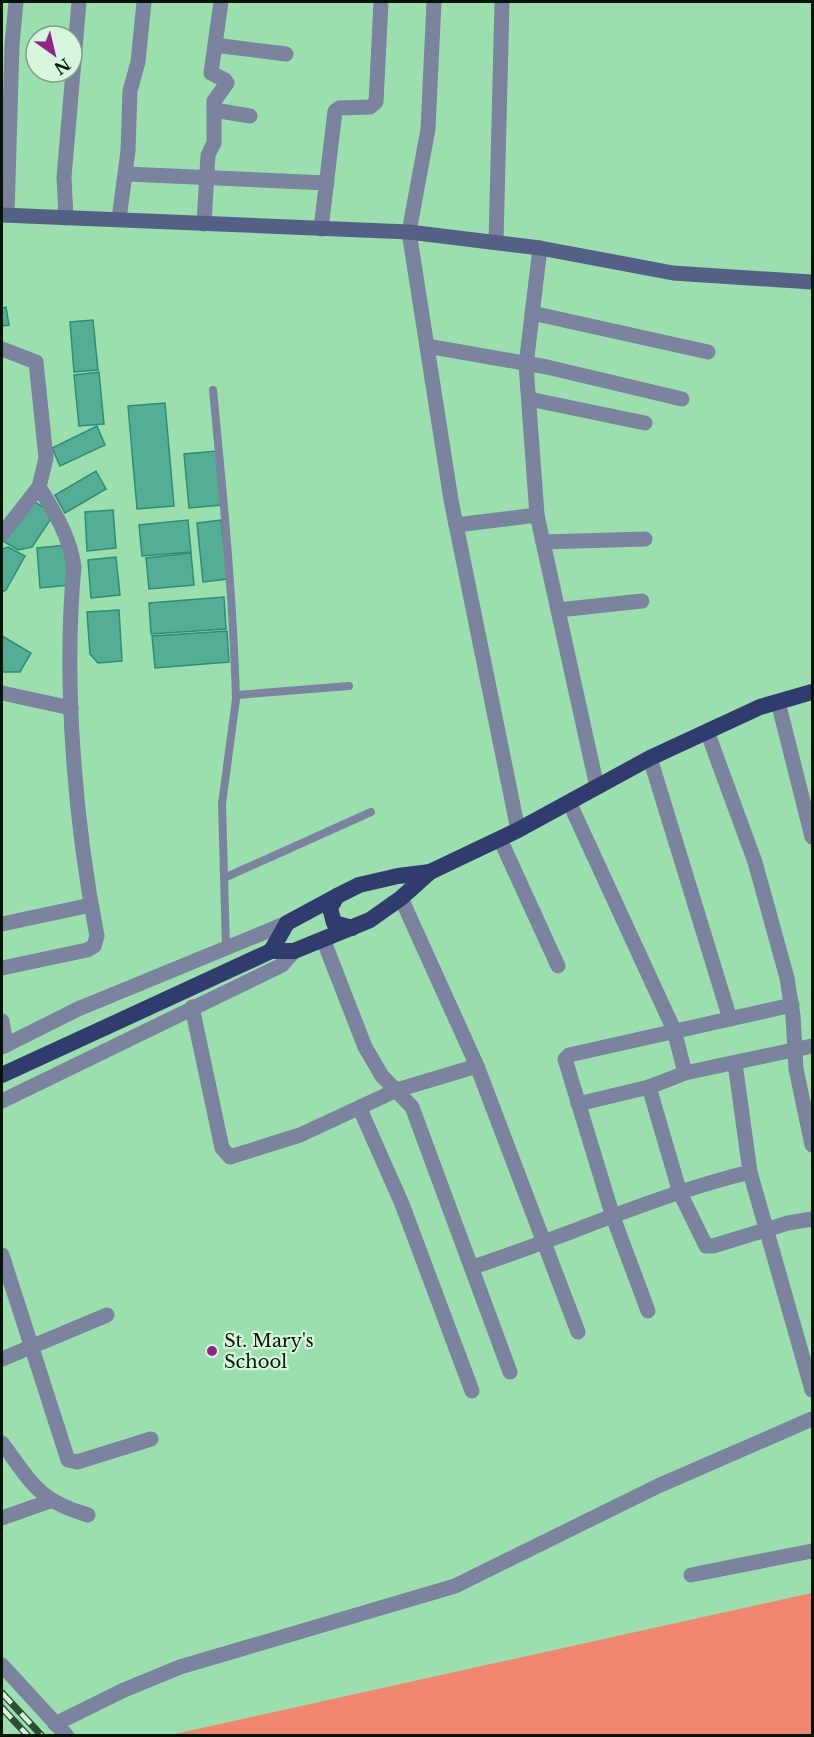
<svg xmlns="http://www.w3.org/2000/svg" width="814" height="1737" font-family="'Libre Baskerville',serif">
  <rect width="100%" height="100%" fill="#9cdfae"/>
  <path fill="#f28670" d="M 812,1593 L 812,1735 L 170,1735 Z"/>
  <g fill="#54ae95" stroke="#2f8d75" stroke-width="1.5">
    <path d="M 6,307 L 9,325 L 2,326 L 2,308 Z"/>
    <path d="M 93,320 L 98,370 L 74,372 L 70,322 Z"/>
    <path d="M 99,372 L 104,424 L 79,426 L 74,375 Z"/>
    <path d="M 165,403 L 174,506 L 137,509 L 128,406 Z"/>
    <path d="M 97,426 L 105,445 L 60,466 L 52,448 Z"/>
    <path d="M 217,451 L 222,505 L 189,508 L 184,454 Z"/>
    <path d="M 96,471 L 106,489 L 65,513 L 55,495 Z"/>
    <path d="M 30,499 L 54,514 L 32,547 L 18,550 L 3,541 Z"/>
    <path d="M 113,510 L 116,548 L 87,551 L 85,512 Z"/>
    <path d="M 188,520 L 191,552 L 142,556 L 139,525 Z"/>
    <path d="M 221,520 L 228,579 L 203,582 L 197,523 Z"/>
    <path d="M 67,545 L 70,585 L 40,588 L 37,548 Z"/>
    <path d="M 8,547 L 25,556 L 6,590 L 2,592 L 2,549 Z"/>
    <path d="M 191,553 L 194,585 L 149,589 L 146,558 Z"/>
    <path d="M 116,557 L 120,595 L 91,598 L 88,560 Z"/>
    <path d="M 224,597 L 226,629 L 151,634 L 149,603 Z"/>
    <path d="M 119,610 L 122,661 L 98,663 L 90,654 L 87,612 Z"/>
    <path d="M 227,631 L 229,662 L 155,668 L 152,636 Z"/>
    <path d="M 2,636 L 31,653 L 20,672 L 2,672 Z"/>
  </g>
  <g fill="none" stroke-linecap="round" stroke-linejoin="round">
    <g stroke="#7b839f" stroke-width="8">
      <path d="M 213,390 C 223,493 233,596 236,699 L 222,804 L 226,947"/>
      <path d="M 236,695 L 349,686"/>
      <path d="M 224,878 L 371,812"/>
    </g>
    <g stroke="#7b839f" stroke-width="15">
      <path d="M 434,2 L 428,129 L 409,232 L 451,500 L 518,830"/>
      <path d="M 215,45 L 286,54"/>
      <path d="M 214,110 L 250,116"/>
      <path d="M 126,174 L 327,183"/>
      <path d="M 7,215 L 12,45 L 16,2"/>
      <path d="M 66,218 L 64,177 L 79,2"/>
      <path d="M 119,219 L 128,151 L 130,91 L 138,62 L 144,2"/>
      <path d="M 204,224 L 208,155 L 214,143 L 214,101 L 227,83 L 225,80 L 211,73 L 221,2"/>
      <path d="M 321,229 L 335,111 L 339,108 L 370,107 L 376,102 L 381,2"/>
      <path d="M 496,242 L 502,2"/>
      <path d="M 540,248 L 526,365 L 537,515 L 597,787"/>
      <path d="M 532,313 L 708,352"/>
      <path d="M 427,346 L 547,367 L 682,399"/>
      <path d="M 2,349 L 36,362 L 46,458 L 39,487 C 55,513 70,537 74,567 C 63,681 75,824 97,936 L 94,946 L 87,950 L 2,968"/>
      <path d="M 529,399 L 645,423"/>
      <path d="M 456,525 L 537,515"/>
      <path d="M 2,534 L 39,487"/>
      <path d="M 543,542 L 645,539"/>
      <path d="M 558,610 L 642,601"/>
      <path d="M 2,693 L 71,708"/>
      <path d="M 778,702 L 812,837"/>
      <path d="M 707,731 L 755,862 L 787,978 L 793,1016 L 796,1069 L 812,1145"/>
      <path d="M 650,758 L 730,1019"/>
      <path d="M 569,802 L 674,1030 L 685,1073"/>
      <path d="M 500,839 L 558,966"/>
      <path d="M 401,898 L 477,1066 L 578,1332"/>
      <path d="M 2,924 L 91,905"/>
      <path d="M 323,939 L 365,1047 L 382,1076 L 412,1107 L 510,1372"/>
      <path d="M 192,1007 L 222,1148 L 230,1157 L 300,1135 L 397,1090 L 477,1066"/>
      <path d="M 2,1021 L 6,1045"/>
      <path d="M 2,1047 L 78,1009 L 287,923"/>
      <path d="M 735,1063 L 750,1172 L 812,1390"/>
      <path d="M 649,1087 L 680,1193 L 706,1246 L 713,1246 L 788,1223 L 812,1219"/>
      <path d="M 2,1101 L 282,965 L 294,951"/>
      <path d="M 578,1104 L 649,1087 L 685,1073 L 812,1046"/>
      <path d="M 360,1109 L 402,1204 L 472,1391"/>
      <path d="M 2,1255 L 68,1460 L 77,1462 L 151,1439"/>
      <path d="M 473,1267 C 565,1237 655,1195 750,1172"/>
      <path d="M 648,1311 L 613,1217 L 565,1059 L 569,1055 L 792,1005"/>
      <path d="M 2,1359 L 107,1315"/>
      <path d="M 2,1443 C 32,1483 37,1500 88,1515"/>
      <path d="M 2,1518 L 50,1501"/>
      <path d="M 691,1575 L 812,1551"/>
      <path d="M 2,1665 L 67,1736"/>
      <path d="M 55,1724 L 124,1690 L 180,1667 L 455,1586 L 658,1486 L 812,1419"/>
    </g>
    <path stroke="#556087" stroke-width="15" d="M 2,215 L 409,232 L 540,248 L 673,273 L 812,282"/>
    <g stroke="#303b6e" stroke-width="16">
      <path d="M 337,896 L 330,908 L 334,923 L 352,928"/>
      <path d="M 271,951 L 287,923 L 337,896 L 359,885 L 398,876 L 430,872"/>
      <path d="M 2,1075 L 271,951 L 294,951 L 370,920 L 401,898 L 430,872 L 518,830 L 650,758 L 760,707 L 812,692"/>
    </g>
    <g stroke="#2d4f35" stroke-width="7">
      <g id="rail">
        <path d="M 2,1693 L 42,1736"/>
        <path d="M 2,1708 L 28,1736"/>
      </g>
    </g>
    <use href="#rail" stroke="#d6f7de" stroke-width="4.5" stroke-dasharray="14" stroke-linecap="butt"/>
  </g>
  <circle fill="#922587" stroke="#d6f7de" stroke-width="2" cx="212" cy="1351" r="6"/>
  <g text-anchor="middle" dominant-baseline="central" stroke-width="4.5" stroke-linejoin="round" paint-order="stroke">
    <g font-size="18" fill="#001505" stroke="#d6f7de" text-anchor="start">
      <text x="224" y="1341">St. Mary's<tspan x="224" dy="21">School</tspan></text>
    </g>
  </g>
  <rect width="814" height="1737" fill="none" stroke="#001505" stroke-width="6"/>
  <g transform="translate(54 54) rotate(146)"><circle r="28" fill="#d6f7de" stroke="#809d87" stroke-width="1.5"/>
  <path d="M0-4.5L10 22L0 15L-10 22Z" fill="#922587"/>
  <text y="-9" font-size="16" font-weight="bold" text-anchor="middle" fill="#001505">N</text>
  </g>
</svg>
